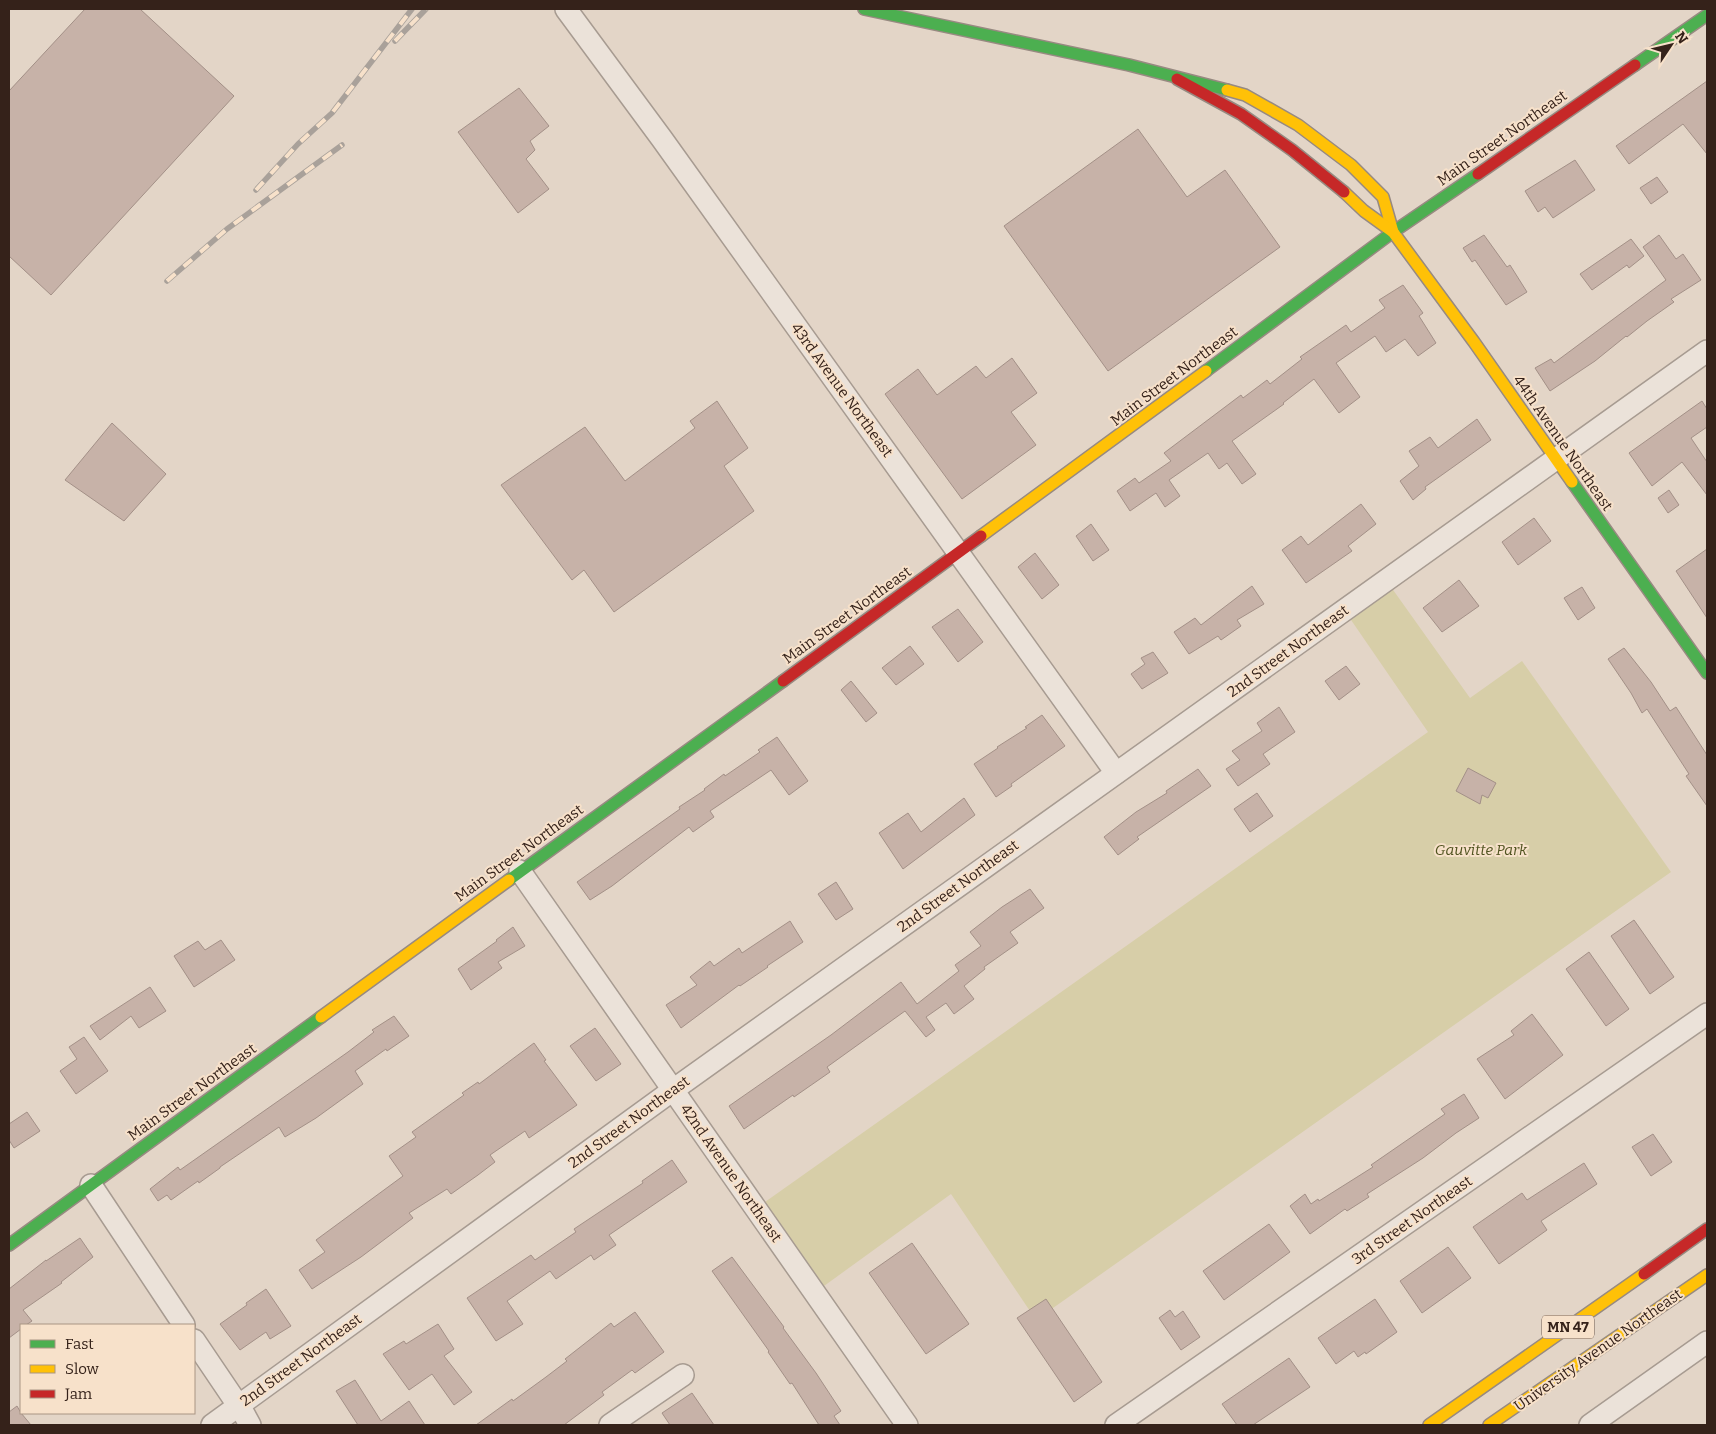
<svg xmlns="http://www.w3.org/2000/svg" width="1716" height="1434" font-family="Bitter,serif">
  <rect width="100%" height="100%" fill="#e3d5c7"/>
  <path fill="#d7cea8" d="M 1391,587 L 1470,698 L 1522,661 L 1671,872 L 1036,1320 L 951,1194 L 824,1286 L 765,1202 L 1428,732 L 1349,617 Z"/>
  <g fill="#c7b2a8" stroke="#a39087">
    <path d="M 85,9 L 140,9 L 234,96 L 51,295 L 9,256 L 9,91 Z"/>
    <path d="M 1707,81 L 1707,154 L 1683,124 L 1629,164 L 1616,146 Z"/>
    <path d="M 519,88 L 549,126 L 530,141 L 535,150 L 526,159 L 549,189 L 518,213 L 458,132 Z"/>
    <path d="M 1138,129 L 1187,197 L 1225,170 L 1280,247 L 1108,371 L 1004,226 Z"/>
    <path d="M 1575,160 L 1595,190 L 1553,218 L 1545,207 L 1538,212 L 1525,191 Z"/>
    <path d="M 1657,177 L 1668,192 L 1651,204 L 1640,188 Z"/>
    <path d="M 1484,235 L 1507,267 L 1510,265 L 1527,292 L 1506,305 L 1475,260 L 1472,262 L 1463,248 Z"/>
    <path d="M 1659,235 L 1676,259 L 1683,254 L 1701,280 L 1671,299 L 1674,302 L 1647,321 L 1627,337 L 1626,336 L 1595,361 L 1550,391 L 1535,368 L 1551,359 L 1554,363 L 1666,280 L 1643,247 Z"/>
    <path d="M 1631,239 L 1644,256 L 1629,268 L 1627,265 L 1592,290 L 1580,274 Z"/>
    <path d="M 1403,285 L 1423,313 L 1419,316 L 1436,343 L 1418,356 L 1405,339 L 1386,352 L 1375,336 L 1336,363 L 1360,397 L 1339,413 L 1314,379 L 1283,403 L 1284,404 L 1232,441 L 1256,474 L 1242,484 L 1227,463 L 1219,469 L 1208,453 L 1169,480 L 1180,496 L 1165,507 L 1156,493 L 1130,511 L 1117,491 L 1135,478 L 1139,483 L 1171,461 L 1164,453 L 1241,395 L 1243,398 L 1267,380 L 1270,384 L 1302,359 L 1300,357 L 1346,325 L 1351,332 L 1385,308 L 1379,300 Z"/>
    <path d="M 1012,358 L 1037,393 L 1011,412 L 1036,445 L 962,499 L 885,394 L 918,369 L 937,395 L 976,366 L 986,378 Z"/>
    <path d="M 717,401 L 748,448 L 724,466 L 754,511 L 614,612 L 584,570 L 572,580 L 501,485 L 585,427 L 625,481 L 695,428 L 690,421 Z"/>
    <path d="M 1702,401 L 1707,409 L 1707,427 L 1691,438 L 1707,462 L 1707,495 L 1682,462 L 1652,486 L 1629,453 Z"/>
    <path d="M 1477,419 L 1491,440 L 1425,487 L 1426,489 L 1413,500 L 1400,481 L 1419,466 L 1409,451 L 1430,437 L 1438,448 Z"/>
    <path d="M 112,423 L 166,474 L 124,521 L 65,480 Z"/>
    <path d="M 1669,490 L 1679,505 L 1668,513 L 1658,498 Z"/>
    <path d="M 1361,504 L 1376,524 L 1348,546 L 1352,551 L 1306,583 L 1282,550 L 1301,536 L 1308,545 Z"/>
    <path d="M 1534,518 L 1551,541 L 1518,565 L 1502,542 Z"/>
    <path d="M 1091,524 L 1109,550 L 1093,561 L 1076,536 Z"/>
    <path d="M 1707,549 L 1707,618 L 1676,571 Z"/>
    <path d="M 1035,553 L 1059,585 L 1042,599 L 1018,567 Z"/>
    <path d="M 1459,580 L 1479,606 L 1442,632 L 1423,608 Z"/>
    <path d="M 1252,586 L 1264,604 L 1237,620 L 1241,626 L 1221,640 L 1218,636 L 1189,654 L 1174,632 L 1195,618 L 1201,625 Z"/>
    <path d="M 1582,587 L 1595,608 L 1578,620 L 1564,598 Z"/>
    <path d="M 958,609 L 983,642 L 958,662 L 932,627 Z"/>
    <path d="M 910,646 L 924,664 L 896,685 L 882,668 Z"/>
    <path d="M 1624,648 L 1651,682 L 1670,711 L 1676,707 L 1707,755 L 1707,806 L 1686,776 L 1689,774 L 1647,709 L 1642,713 L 1631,693 L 1608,659 Z"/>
    <path d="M 1153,652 L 1168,673 L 1142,689 L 1131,674 L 1145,664 L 1141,658 Z"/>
    <path d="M 1346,666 L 1360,684 L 1339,700 L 1325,681 Z"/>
    <path d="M 851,681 L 877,713 L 866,722 L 841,690 Z"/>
    <path d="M 1279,707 L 1295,732 L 1263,754 L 1270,764 L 1238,786 L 1226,769 L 1240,760 L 1232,751 L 1262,731 L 1257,723 Z"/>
    <path d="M 1042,715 L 1065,746 L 1011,784 L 1012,786 L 996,797 L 974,764 L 998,748 L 997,747 L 1027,728 L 1025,727 Z"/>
    <path d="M 777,737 L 808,781 L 789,795 L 771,770 L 710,811 L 714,817 L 693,832 L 689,827 L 612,886 L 590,900 L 577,882 L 680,809 L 679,807 L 705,790 L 704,789 L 724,774 L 725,776 L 760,752 L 758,750 Z"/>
    <path d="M 1468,768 L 1496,783 L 1488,798 L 1482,795 L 1480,804 L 1456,791 Z"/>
    <path d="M 1198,769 L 1211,786 L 1137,837 L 1139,839 L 1118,855 L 1104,837 L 1136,812 L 1167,793 L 1166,791 Z"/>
    <path d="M 1257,793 L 1273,816 L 1250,832 L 1234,809 Z"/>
    <path d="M 964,798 L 975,815 L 903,869 L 879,833 L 908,813 L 921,832 Z"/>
    <path d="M 836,882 L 853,909 L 836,920 L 818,894 Z"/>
    <path d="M 1030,889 L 1044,908 L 1010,932 L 1018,943 L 984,967 L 985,969 L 964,986 L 974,999 L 954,1014 L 946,1003 L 926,1017 L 935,1030 L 926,1037 L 905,1011 L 827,1067 L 830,1072 L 794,1097 L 793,1095 L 744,1129 L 729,1106 L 831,1035 L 901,982 L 917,1004 L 959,971 L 955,965 L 981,946 L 970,932 L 1002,907 Z"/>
    <path d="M 1634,920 L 1674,977 L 1650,994 L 1611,936 Z"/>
    <path d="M 790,921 L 803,942 L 767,966 L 768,967 L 740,986 L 739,985 L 681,1028 L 666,1005 L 697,985 L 690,977 L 710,961 L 714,966 L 739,948 L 742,953 Z"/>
    <path d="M 513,927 L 525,946 L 498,962 L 502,968 L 471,990 L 458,969 L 497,941 L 496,940 Z"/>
    <path d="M 221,940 L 235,960 L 194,987 L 174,956 L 198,941 L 205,950 Z"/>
    <path d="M 1589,952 L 1629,1009 L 1606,1026 L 1566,969 Z"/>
    <path d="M 150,987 L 166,1011 L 139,1028 L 131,1016 L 100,1040 L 90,1026 Z"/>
    <path d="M 1532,1014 L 1563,1055 L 1505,1099 L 1477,1059 L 1514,1035 L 1511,1031 Z"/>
    <path d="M 394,1016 L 409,1036 L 387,1051 L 386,1049 L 355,1071 L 363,1084 L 316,1118 L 285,1137 L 279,1127 L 220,1167 L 220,1168 L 199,1183 L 198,1181 L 171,1200 L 167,1195 L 158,1201 L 150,1189 L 178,1167 L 180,1170 L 348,1052 L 374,1032 L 372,1030 Z"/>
    <path d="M 595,1028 L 621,1064 L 596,1081 L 570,1046 Z"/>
    <path d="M 84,1037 L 108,1071 L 76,1094 L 60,1071 L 77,1059 L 69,1047 Z"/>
    <path d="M 534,1043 L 546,1060 L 544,1061 L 577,1105 L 529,1138 L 525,1131 L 490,1155 L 495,1162 L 478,1175 L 451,1194 L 447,1189 L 409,1213 L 413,1218 L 361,1257 L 312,1289 L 299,1270 L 325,1252 L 316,1240 L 403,1176 L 389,1156 L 416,1137 L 412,1132 L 464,1095 L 462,1093 L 478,1082 L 479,1084 Z"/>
    <path d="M 1464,1094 L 1479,1118 L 1456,1133 L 1423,1158 L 1367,1194 L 1369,1197 L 1347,1211 L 1345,1209 L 1310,1234 L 1290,1206 L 1305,1194 L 1311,1204 L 1318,1199 L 1319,1201 L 1373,1167 L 1371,1165 L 1445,1114 L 1441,1109 Z"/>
    <path d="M 27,1112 L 40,1131 L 14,1148 L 9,1140 L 9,1124 Z"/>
    <path d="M 1653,1134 L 1672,1162 L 1651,1176 L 1632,1147 Z"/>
    <path d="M 672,1160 L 687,1182 L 609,1235 L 616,1245 L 594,1260 L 591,1255 L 556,1279 L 550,1271 L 507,1301 L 523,1324 L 496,1341 L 467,1298 L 531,1255 L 535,1260 L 576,1232 L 574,1229 L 643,1183 L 642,1181 Z"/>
    <path d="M 1584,1163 L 1597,1184 L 1541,1221 L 1547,1230 L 1499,1264 L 1473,1227 L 1522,1193 L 1527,1200 Z"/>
    <path d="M 1269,1224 L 1290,1252 L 1224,1300 L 1203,1271 Z"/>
    <path d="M 80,1238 L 93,1257 L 61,1282 L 62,1283 L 23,1310 L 32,1321 L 26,1325 L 21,1325 L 21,1329 L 9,1338 L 9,1289 L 46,1260 L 46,1261 Z"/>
    <path d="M 912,1243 L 969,1324 L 926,1354 L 869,1273 Z"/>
    <path d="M 1448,1247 L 1471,1278 L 1422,1313 L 1400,1281 Z"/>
    <path d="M 732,1257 L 784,1327 L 783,1328 L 816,1373 L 841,1411 L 834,1416 L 840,1425 L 819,1425 L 792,1383 L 790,1384 L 768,1352 L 769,1351 L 712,1271 Z"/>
    <path d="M 266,1289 L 291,1326 L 270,1339 L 266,1332 L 240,1350 L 220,1324 L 247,1305 L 246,1303 Z"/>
    <path d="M 1046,1299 L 1102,1382 L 1074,1402 L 1017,1318 Z"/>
    <path d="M 1375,1299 L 1397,1332 L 1366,1354 L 1365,1352 L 1358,1357 L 1354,1351 L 1336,1364 L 1318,1338 Z"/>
    <path d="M 1170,1310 L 1175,1317 L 1183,1311 L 1200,1337 L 1181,1350 L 1159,1318 Z"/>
    <path d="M 635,1312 L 664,1352 L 635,1373 L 632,1370 L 602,1392 L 604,1395 L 564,1425 L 476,1425 L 512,1399 L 513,1401 L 546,1377 L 567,1361 L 565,1359 L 611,1323 L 614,1327 Z"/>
    <path d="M 438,1324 L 454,1349 L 444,1356 L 472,1392 L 454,1405 L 432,1374 L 409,1390 L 383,1354 L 404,1341 L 406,1344 Z"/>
    <path d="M 1289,1358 L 1310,1387 L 1253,1425 L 1237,1425 L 1222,1404 Z"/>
    <path d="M 355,1380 L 381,1421 L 409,1401 L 425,1425 L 358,1425 L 336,1391 Z"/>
    <path d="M 692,1393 L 714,1425 L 670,1425 L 662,1413 Z"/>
    <path d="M 17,1406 L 21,1413 L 31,1425 L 9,1425 L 9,1412 Z"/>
  </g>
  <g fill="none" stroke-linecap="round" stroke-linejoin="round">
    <g stroke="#a79b91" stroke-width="24">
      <g id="street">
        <path d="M 566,9 L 662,139 L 1116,773"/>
        <path d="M 520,871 L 907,1425"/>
        <path d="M 91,1185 L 184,1325"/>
        <path d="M 194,1340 L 244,1414 L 250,1425"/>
        <path d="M 212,1425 L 673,1090 L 1707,351"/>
        <path d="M 610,1425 L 683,1375"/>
        <path d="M 1116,1425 L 1707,1014"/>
        <path d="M 1590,1425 L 1707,1342"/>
      </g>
    </g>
    <g stroke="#978a81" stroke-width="14">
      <g id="fast">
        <path d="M 864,9 L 1129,65 L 1227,90"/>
        <path d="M 1635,65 L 1707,15"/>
        <path d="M 1206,371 L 1393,232 L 1478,174"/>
        <path d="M 1572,482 L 1707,673"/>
        <path d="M 509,880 L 783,681"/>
        <path d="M 9,1245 L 321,1017"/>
      </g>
    </g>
    <g stroke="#978a81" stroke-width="14">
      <g id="slow">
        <path d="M 1227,90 L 1245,95 L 1298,125 L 1351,165 L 1383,197 L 1393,232"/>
        <path d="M 1344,192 L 1364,211 L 1393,232 L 1474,342 L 1572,482"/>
        <path d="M 981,536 L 1206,371"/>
        <path d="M 321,1017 L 509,880"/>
        <path d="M 1429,1425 L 1644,1274"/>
        <path d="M 1489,1425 L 1707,1275"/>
      </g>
    </g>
    <g stroke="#978a81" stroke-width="14">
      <g id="jam">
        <path d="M 1177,79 L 1241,114 L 1292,150 L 1344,192"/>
        <path d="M 1478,174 L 1635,65"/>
        <path d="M 783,681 L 981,536"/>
        <path d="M 1644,1274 L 1707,1229"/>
      </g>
    </g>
    <use href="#street" stroke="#ebe2d9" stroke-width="21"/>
    <use href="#fast" stroke="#4caf50" stroke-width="11"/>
    <use href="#slow" stroke="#ffc107" stroke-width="11"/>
    <use href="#jam" stroke="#c62828" stroke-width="11"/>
    <g stroke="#a9a19a" stroke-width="5.5">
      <g id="rail">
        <path d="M 395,41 L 426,9"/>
        <path d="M 256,190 L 298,144 L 332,113 L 412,9"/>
        <path d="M 167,281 L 227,229 L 342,145"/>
      </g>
    </g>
    <use href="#rail" stroke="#f7e1ca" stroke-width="4" stroke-dasharray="11" stroke-linecap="butt"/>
  </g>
  <g text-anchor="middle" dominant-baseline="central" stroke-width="4" stroke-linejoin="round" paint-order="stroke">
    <rect fill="#f7e1ca" stroke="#6f5b4f" stroke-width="1" x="1542" y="1315.5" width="52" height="23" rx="4"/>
    <g font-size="14" font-weight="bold" fill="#35221a">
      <text x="1568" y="1327">MN 47</text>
    </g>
    <g font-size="15" fill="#35221a" stroke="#f7e1ca">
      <text transform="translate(1502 138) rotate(-35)">Main Street Northeast</text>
      <text transform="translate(1174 376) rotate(-37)">Main Street Northeast</text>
      <text transform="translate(842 390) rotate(54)">43rd Avenue Northeast</text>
      <text transform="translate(1563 443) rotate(55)">44th Avenue Northeast</text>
      <text transform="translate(847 615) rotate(-36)">Main Street Northeast</text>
      <text transform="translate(1288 651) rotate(-36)">2nd Street Northeast</text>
      <text transform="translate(519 853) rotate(-36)">Main Street Northeast</text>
      <text transform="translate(958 886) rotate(-36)">2nd Street Northeast</text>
      <text transform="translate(192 1092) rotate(-36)">Main Street Northeast</text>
      <text transform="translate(629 1122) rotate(-36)">2nd Street Northeast</text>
      <text transform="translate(731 1173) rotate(55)">42nd Avenue Northeast</text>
      <text transform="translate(1412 1220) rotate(-35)">3rd Street Northeast</text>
      <text transform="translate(1598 1350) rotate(-35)">University Avenue Northeast</text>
      <text transform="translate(301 1360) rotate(-36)">2nd Street Northeast</text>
    </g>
    <g font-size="15" font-style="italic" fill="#50531f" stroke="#f7e1ca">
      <text x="1481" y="850">Gauvitte Park</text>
    </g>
  </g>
  <rect width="1716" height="1434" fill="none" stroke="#35221a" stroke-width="20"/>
  <rect x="20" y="1324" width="175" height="90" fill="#f7e1ca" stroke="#a99584"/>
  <rect x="30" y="1340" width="25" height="8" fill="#4caf50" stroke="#a99584"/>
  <text x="65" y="1349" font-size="15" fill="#35221a">Fast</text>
  <rect x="30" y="1365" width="25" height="8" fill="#ffc107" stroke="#a99584"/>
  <text x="65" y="1374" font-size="15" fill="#35221a">Slow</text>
  <rect x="30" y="1390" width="25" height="8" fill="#c62828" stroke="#a99584"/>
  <text x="65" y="1399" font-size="15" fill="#35221a">Jam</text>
  <g transform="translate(1671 45) rotate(55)" stroke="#f7e1ca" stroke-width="4" paint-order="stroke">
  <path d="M0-4L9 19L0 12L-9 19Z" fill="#35221a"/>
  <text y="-8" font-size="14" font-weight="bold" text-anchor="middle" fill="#35221a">N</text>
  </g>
</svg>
